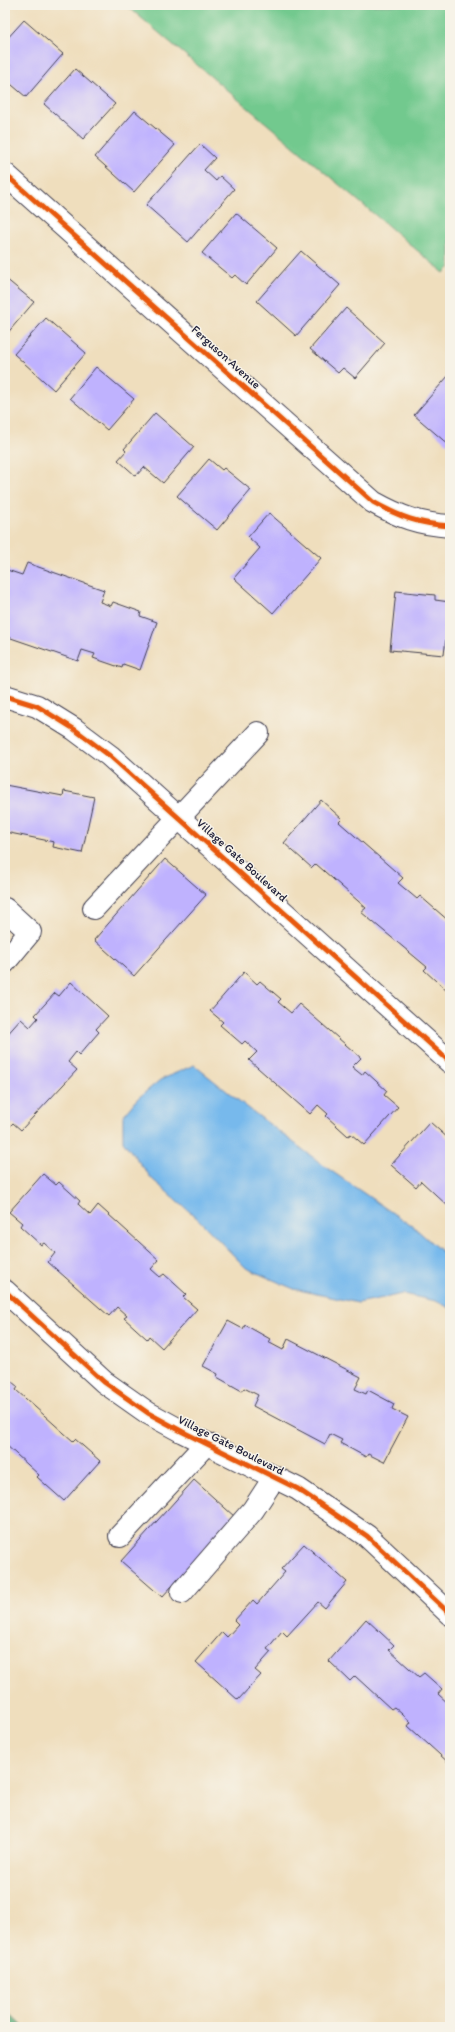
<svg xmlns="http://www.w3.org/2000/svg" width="455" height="2032" font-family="Itim,sans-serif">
  <rect width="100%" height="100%" fill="#f7f3e8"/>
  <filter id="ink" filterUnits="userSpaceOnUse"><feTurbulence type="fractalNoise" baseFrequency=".025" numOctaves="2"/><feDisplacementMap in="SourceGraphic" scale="8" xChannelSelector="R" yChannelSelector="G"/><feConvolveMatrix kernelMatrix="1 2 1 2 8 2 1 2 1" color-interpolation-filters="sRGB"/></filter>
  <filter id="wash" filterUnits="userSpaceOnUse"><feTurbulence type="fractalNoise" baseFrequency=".012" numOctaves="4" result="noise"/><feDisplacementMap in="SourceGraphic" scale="16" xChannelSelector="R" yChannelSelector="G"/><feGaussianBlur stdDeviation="0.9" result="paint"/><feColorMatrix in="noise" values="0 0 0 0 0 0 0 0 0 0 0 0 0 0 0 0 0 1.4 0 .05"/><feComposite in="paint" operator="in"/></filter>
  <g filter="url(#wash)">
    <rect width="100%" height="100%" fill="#efdebd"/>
    <path fill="#72c98e" stroke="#4a7664" d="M 126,5 L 450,5 L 450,267 L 444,273 Z"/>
    <path fill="#5dad79" stroke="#40685a" d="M 5,2009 L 24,2027 L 5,2027 Z"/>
    <path fill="#77b9ec" stroke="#4c6e94" d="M 194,1065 L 243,1104 L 327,1168 L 416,1229 L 450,1259 L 450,1308 L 436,1301 L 403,1294 L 358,1303 L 294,1289 L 246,1268 L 198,1219 L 152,1179 L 123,1141 L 123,1116 L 137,1099 L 160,1080 Z"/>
    <g id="blocks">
      <g fill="#bfb2fe">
        <path d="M 24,20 L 63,54 L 26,97 L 5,79 L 5,41 Z"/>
        <path d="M 75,69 L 115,104 L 83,139 L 44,104 Z"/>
        <path d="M 135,111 L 175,145 L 134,192 L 95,157 Z"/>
        <path d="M 200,144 L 215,158 L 204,170 L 216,181 L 220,176 L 234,189 L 188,242 L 146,205 Z"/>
        <path d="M 236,213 L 277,248 L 246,285 L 235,275 L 232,278 L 202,253 Z"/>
        <path d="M 301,251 L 340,285 L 296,336 L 257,301 Z"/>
        <path d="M 5,278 L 34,302 L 5,336 Z"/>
        <path d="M 346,308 L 385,343 L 355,378 L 343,368 L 338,373 L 310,349 Z"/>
        <path d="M 46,318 L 86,353 L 54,390 L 14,354 Z"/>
        <path d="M 96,367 L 134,399 L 107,430 L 70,398 Z"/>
        <path d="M 449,375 L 450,375 L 450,446 L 414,415 Z"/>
        <path d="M 155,413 L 194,447 L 163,483 L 144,467 L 136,476 L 118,460 L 126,451 L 124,449 Z"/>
        <path d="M 209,459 L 222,470 L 224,468 L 251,490 L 217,530 L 177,496 Z"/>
        <path d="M 269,513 L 321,558 L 273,613 L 234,578 L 260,548 L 248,537 Z"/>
        <path d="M 27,563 L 104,590 L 100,602 L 111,606 L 113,602 L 141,612 L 140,616 L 157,622 L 140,670 L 123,664 L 122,668 L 93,658 L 95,654 L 82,650 L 78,661 L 5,636 L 5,565 L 8,566 L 7,570 L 22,575 Z"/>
        <path d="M 396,591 L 435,595 L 435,600 L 450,602 L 444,655 L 390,650 Z"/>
        <path d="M 5,785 L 63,796 L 64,791 L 94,797 L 82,853 L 53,847 L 54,842 L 5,832 Z"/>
        <path d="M 321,800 L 342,819 L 339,822 L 403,878 L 398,883 L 417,899 L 420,896 L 450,922 L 450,990 L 448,992 L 424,970 L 427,967 L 361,912 L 366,908 L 316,864 L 312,868 L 284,843 Z"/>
        <path d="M 165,859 L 206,895 L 134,976 L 94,940 Z"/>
        <path d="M 244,972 L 257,984 L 260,981 L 281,999 L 278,1002 L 291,1013 L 299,1004 L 361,1058 L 352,1067 L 362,1075 L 365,1071 L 387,1091 L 384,1095 L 398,1107 L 364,1145 L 351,1134 L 348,1136 L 326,1116 L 328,1114 L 318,1105 L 310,1114 L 249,1060 L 257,1052 L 245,1041 L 242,1044 L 220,1025 L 223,1022 L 210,1011 Z"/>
        <path d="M 71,982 L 108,1016 L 96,1029 L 99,1032 L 79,1055 L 76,1052 L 68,1062 L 77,1070 L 21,1130 L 13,1123 L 5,1131 L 5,1037 L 21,1019 L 30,1027 L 38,1018 L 35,1015 L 55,993 L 59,996 Z"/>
        <path d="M 430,1122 L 450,1140 L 450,1208 L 421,1181 L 416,1187 L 391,1165 Z"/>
        <path d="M 43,1174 L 56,1185 L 59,1182 L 80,1201 L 78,1204 L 90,1215 L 98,1205 L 159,1260 L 151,1269 L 160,1277 L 164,1274 L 186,1294 L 183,1297 L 197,1309 L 162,1348 L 149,1336 L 147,1339 L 124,1318 L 127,1316 L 117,1307 L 109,1316 L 48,1262 L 55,1253 L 44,1243 L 41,1245 L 20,1226 L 22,1223 L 9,1212 Z"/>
        <path d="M 228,1321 L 243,1329 L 245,1325 L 270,1339 L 268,1342 L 283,1350 L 288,1339 L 361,1377 L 355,1389 L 366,1394 L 368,1390 L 394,1404 L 392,1409 L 408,1417 L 384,1462 L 368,1454 L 366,1457 L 340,1443 L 342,1440 L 330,1434 L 325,1444 L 253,1406 L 258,1395 L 244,1388 L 242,1391 L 217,1377 L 218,1374 L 203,1366 Z"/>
        <path d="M 5,1376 L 18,1387 L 16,1390 L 73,1441 L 75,1439 L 100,1461 L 64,1501 L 37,1477 L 39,1475 L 5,1444 Z"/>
        <path d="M 194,1480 L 235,1517 L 162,1597 L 121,1561 Z"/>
        <path d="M 304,1544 L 347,1582 L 325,1608 L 318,1602 L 287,1636 L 282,1631 L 267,1649 L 271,1652 L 255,1670 L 261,1675 L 238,1700 L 196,1662 L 222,1632 L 227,1637 L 238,1625 L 234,1621 L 253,1600 L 257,1604 L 285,1572 L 281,1569 Z"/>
        <path d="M 366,1619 L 394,1645 L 389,1650 L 419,1677 L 424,1673 L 442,1689 L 438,1694 L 450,1705 L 450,1764 L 408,1726 L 411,1722 L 394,1707 L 391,1709 L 355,1676 L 350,1681 L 329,1661 Z"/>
      </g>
    </g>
  </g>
  <g filter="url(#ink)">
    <use href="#blocks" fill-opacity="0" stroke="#413e4e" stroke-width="1"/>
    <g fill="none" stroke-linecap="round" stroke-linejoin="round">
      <g stroke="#413e4e" stroke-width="24">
        <g id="minor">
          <path d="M 5,174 L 373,502 C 400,517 419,524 450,526"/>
          <path d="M 5,696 L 37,706 L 74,729 L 110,756 L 450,1062"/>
          <path d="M 94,908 L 258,733"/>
          <path d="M 5,909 L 30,932 L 5,962"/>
          <path d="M 5,1291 L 104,1382 L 148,1413 L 183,1432 L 298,1489 L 367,1536 L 450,1614"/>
          <path d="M 120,1536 L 206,1444"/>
          <path d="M 182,1592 L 253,1510 L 274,1478"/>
        </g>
      </g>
      <use href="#minor" stroke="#fff" stroke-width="22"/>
      <g stroke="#f7f3e8" stroke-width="8">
        <g id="cycleway">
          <path d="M 5,174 L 373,502 C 400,517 419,524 450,526"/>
          <path d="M 5,696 L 37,706 L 74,729 L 110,756 L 450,1062"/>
          <path d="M 5,1291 L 104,1382 L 148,1413 L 183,1432 L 298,1489 L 367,1536 L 450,1614"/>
        </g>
      </g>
      <use href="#cycleway" stroke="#e8590c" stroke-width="5"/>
    </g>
  </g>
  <g text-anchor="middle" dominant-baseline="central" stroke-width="3" stroke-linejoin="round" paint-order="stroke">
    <g font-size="12" fill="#22223b" stroke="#f7f3e8">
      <text transform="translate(226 357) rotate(42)">Ferguson Avenue</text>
      <text transform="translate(242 860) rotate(42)">Village Gate Boulevard</text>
      <text transform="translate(231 1445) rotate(27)">Village Gate Boulevard</text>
    </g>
  </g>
  <rect width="455" height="2032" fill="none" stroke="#f7f3e8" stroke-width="20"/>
</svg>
